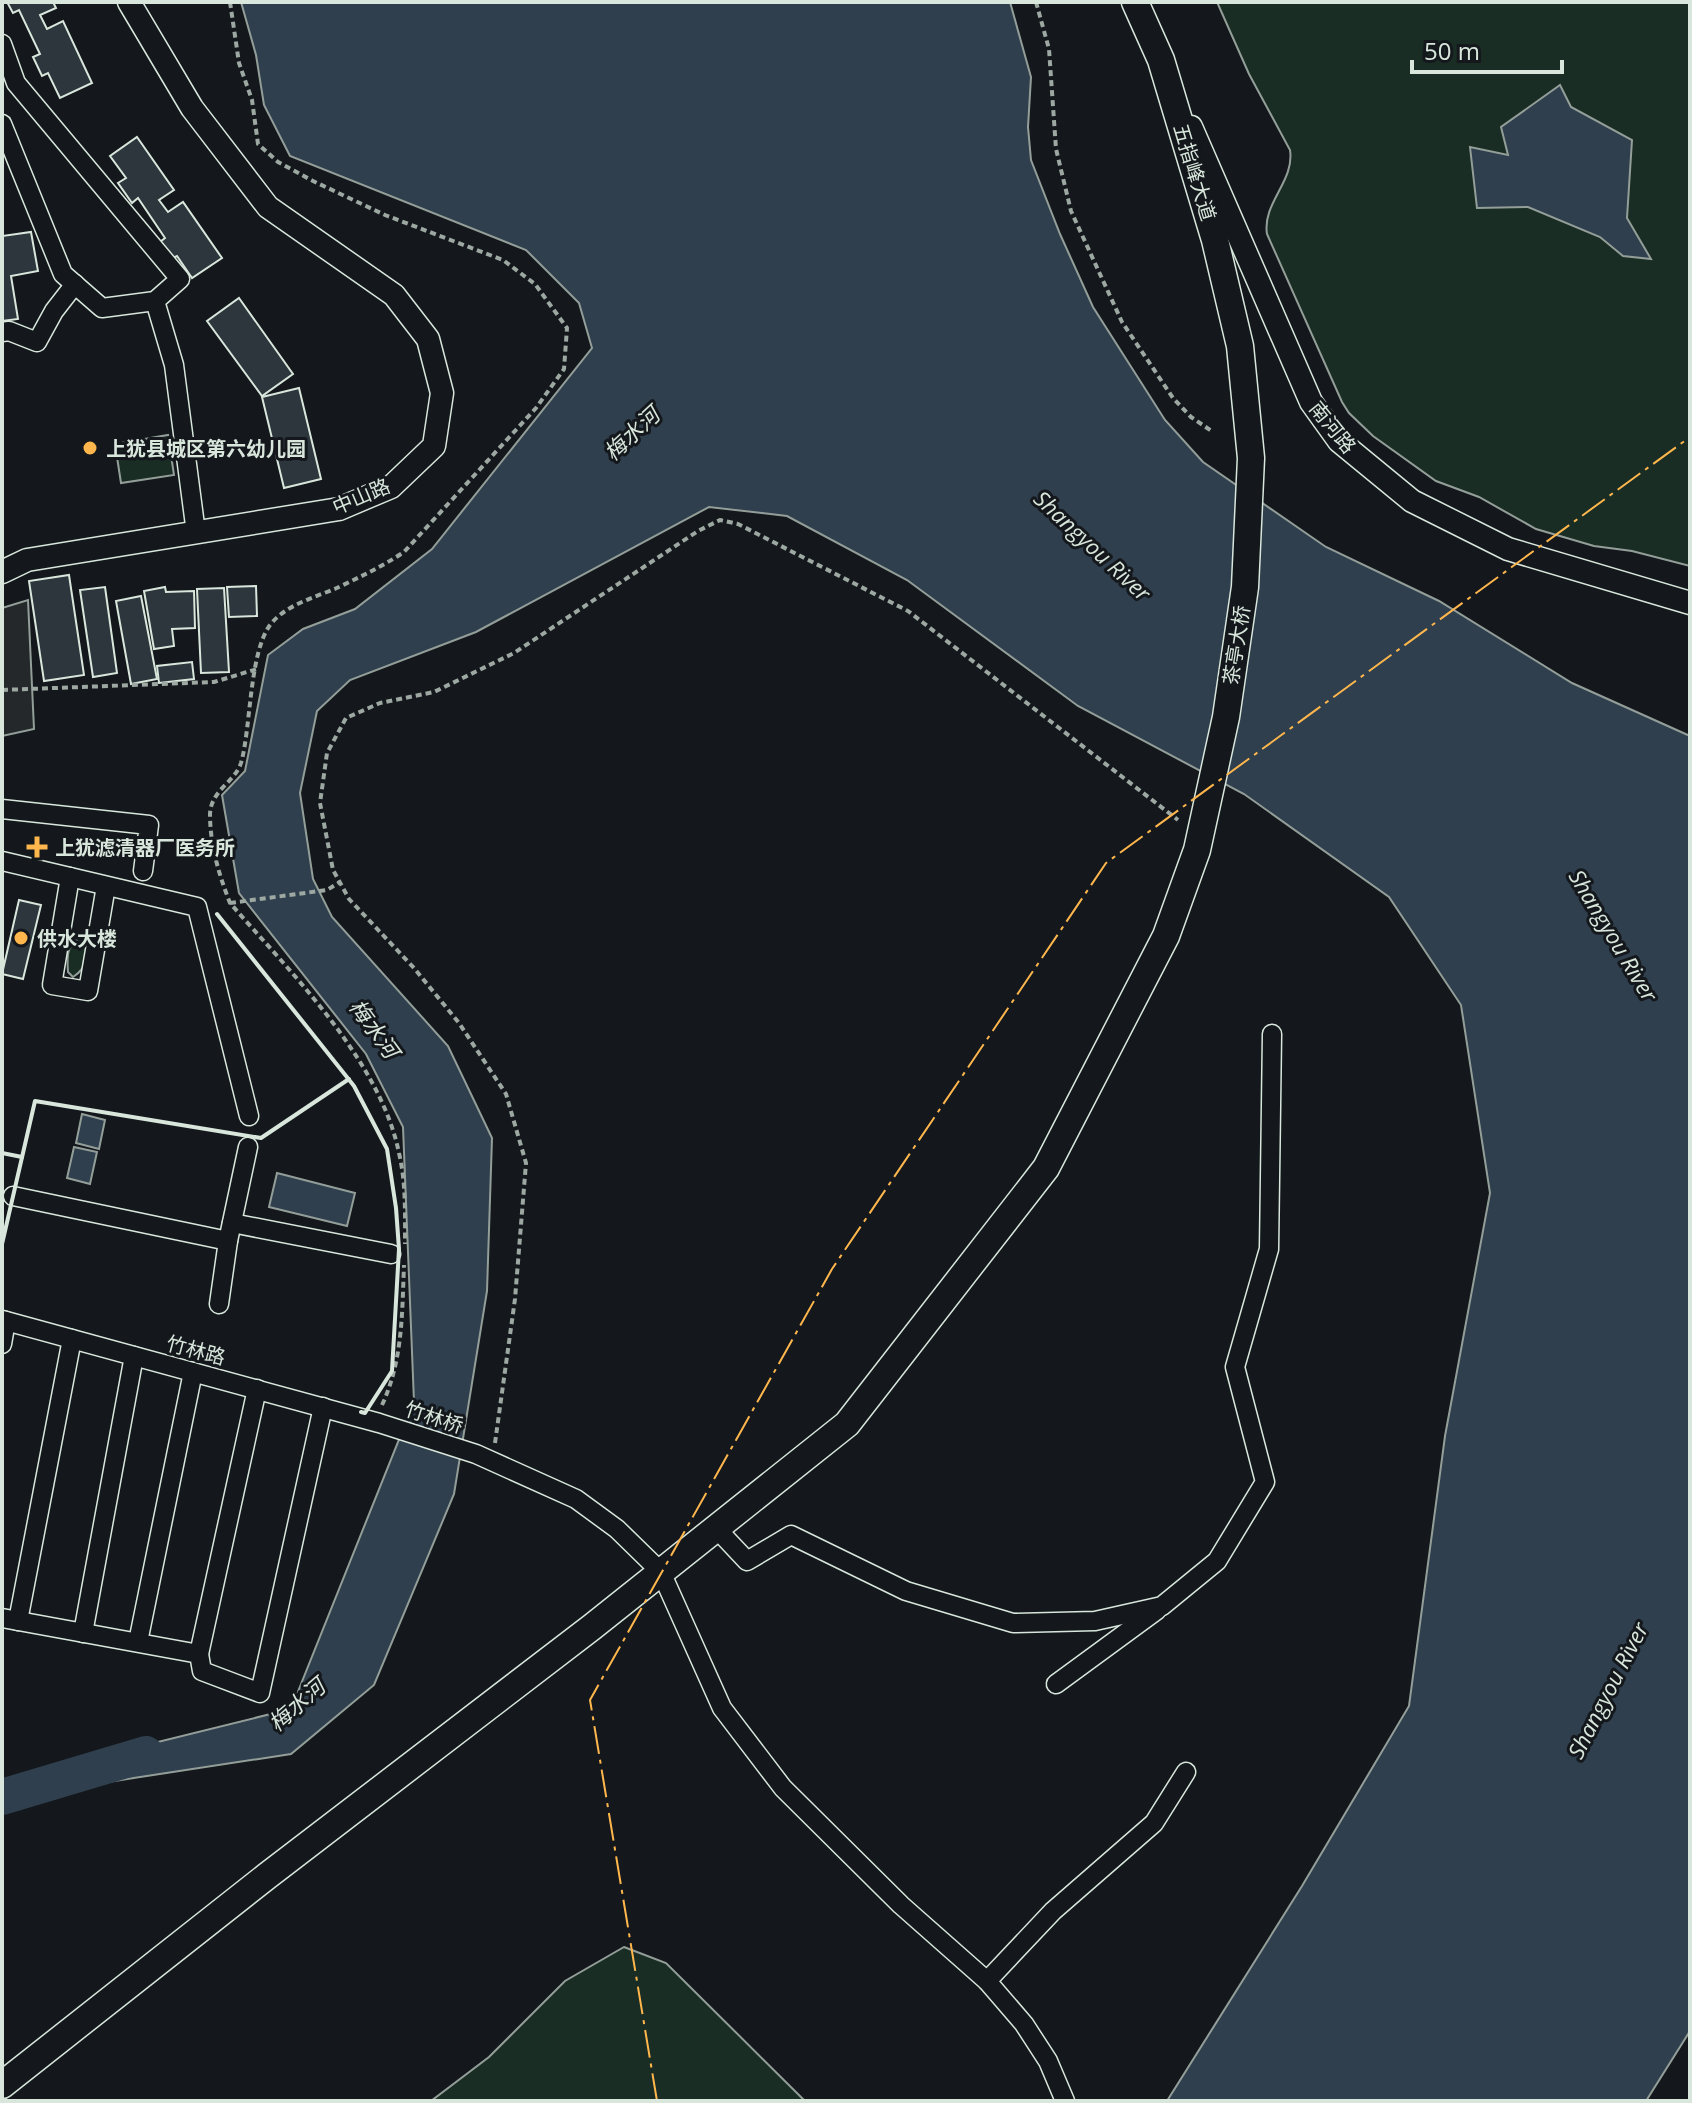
<svg xmlns="http://www.w3.org/2000/svg" width="1692" height="2103" font-family="'Open Sans','Noto Sans SC',sans-serif">
  <rect width="100%" height="100%" fill="#14181c"/>
  <g fill="#1a2d24" stroke="#939e99" stroke-width="2">
    <path d="M 1217,2 L 1690,2 L 1690,566 L 1632,551 L 1594,546 L 1536,529 L 1479,497 L 1436,481 L 1373,436 L 1349,413 L 1342,402 L 1267,234 C 1262,203 1295,181 1290,150 L 1249,74 Z"/>
    <path d="M 168,435 L 174,475 L 121,483 L 115,444 Z"/>
    <path d="M 87,929 C 94,945 88,968 73,977 L 68,972 C 66,944 70,948 87,929 Z"/>
    <path d="M 624,1947 L 666,1963 L 805,2101 L 431,2101 L 489,2057 L 565,1981 Z"/>
  </g>
  <path fill="#24282b" stroke="#939e99" stroke-width="2" d="M 28,600 L 34,729 L 2,736 L 2,608 Z"/>
  <g fill="#2f3f4d" stroke="#939e99" stroke-width="2">
    <path d="M 241,2 L 1010,2 L 1031,77 L 1028,127 L 1031,160 L 1060,234 L 1093,307 L 1165,420 L 1203,462 L 1326,547 L 1439,601 L 1572,683 L 1690,736 L 1690,2031 L 1646,2101 L 1167,2101 L 1302,1886 L 1409,1706 L 1445,1436 L 1490,1193 L 1461,1005 L 1389,897 L 1244,794 L 1078,706 L 907,580 L 787,516 L 709,507 L 476,632 L 350,680 L 317,711 L 300,793 L 313,879 L 332,917 L 448,1046 L 492,1138 L 487,1291 L 454,1494 L 374,1685 L 291,1754 L 101,1783 L 97,1757 L 291,1709 L 414,1402 L 403,1127 L 366,1054 L 239,893 L 222,795 L 245,771 L 268,655 L 303,629 L 355,609 L 432,549 L 592,348 L 579,303 L 526,250 L 290,156 L 264,105 L 256,55 Z"/>
    <path d="M 1560,85 L 1571,107 L 1632,140 L 1627,218 L 1651,259 L 1623,256 L 1600,237 L 1528,207 L 1477,208 L 1470,147 L 1508,155 L 1501,127 Z"/>
    <path d="M 82,1114 L 105,1120 L 99,1149 L 76,1143 Z"/>
    <path d="M 74,1147 L 97,1152 L 90,1184 L 67,1178 Z"/>
    <path d="M 277,1173 L 355,1193 L 347,1226 L 269,1207 Z"/>
  </g>
  <g fill="none" stroke-linecap="round" stroke-linejoin="round">
    <path stroke="#2f3f4d" stroke-width="36" d="M 2,1797 L 146,1754"/>
  </g>
  <g fill="#2c363c" stroke="#d8e6dc" stroke-width="2">
    <path d="M 7,2 L 53,2 L 56,8 L 40,15 L 47,29 L 63,21 L 92,83 L 60,98 L 48,73 L 42,76 L 33,57 L 40,54 L 19,10 L 13,13 Z"/>
    <path d="M 137,137 L 174,190 L 159,200 L 168,212 L 183,202 L 222,258 L 192,278 L 177,256 L 171,259 L 160,242 L 165,238 L 138,198 L 132,203 L 118,183 L 126,178 L 110,156 Z"/>
    <path d="M 2,231 L 3,236 L 31,232 L 38,271 L 11,276 L 18,319 L 2,321 Z"/>
    <path d="M 239,298 L 293,374 L 262,396 L 207,321 Z"/>
    <path d="M 299,388 L 321,479 L 284,488 L 262,397 Z"/>
    <path d="M 69,575 L 84,675 L 44,681 L 29,581 Z"/>
    <path d="M 256,586 L 257,616 L 229,617 L 227,587 Z"/>
    <path d="M 105,587 L 117,673 L 93,677 L 80,590 Z"/>
    <path d="M 165,587 L 166,592 L 194,591 L 195,628 L 172,629 L 174,646 L 154,649 L 144,591 Z"/>
    <path d="M 224,588 L 229,672 L 201,673 L 197,589 Z"/>
    <path d="M 141,596 L 157,679 L 131,684 L 116,601 Z"/>
    <path d="M 192,662 L 194,679 L 159,683 L 157,666 Z"/>
    <path d="M 19,900 L 41,905 L 23,979 L 2,974 Z"/>
  </g>
  <g fill="none" stroke-linecap="round" stroke-linejoin="round">
    <g stroke="#d8e6dc" stroke-width="21">
      <g id="minor">
        <path d="M 2,44 L 16,83 L 180,279 L 155,301 L 102,308 L 63,274 L 2,124"/>
        <path d="M 155,301 L 174,365 L 196,533"/>
        <path d="M 2,332 L 9,331 L 37,342 L 54,311 L 75,284"/>
        <path d="M 2,809 L 149,825 L 143,871"/>
        <path d="M 2,861 L 197,907 L 249,1116"/>
        <path d="M 70,877 L 52,985 L 88,991 L 106,886"/>
        <path d="M 13,1196 L 228,1241 L 248,1147"/>
        <path d="M 232,1223 L 391,1254"/>
        <path d="M 219,1304 L 228,1241"/>
        <path d="M 2,1320 L 379,1423 L 476,1454 L 576,1499 L 617,1529 L 661,1572 L 722,1708 L 783,1788 L 901,1905 L 987,1981 L 1024,2024 L 1048,2061 L 1065,2101"/>
        <path d="M 2,1344 L 6,1321"/>
        <path d="M 716,1528 L 747,1561 L 791,1535 L 906,1591 L 1013,1623 L 1095,1621 L 1162,1606 L 1217,1561 L 1265,1482 L 1235,1367 L 1269,1249 L 1272,1034"/>
        <path d="M 2,1618 L 199,1654 L 202,1671 L 260,1693 L 323,1407"/>
        <path d="M 18,1621 L 72,1339"/>
        <path d="M 83,1633 L 134,1356"/>
        <path d="M 138,1642 L 193,1372"/>
        <path d="M 199,1654 L 257,1389"/>
        <path d="M 1056,1684 L 1157,1610"/>
        <path d="M 987,1981 L 1053,1911 L 1154,1823 L 1186,1772"/>
      </g>
    </g>
    <g stroke="#d8e6dc" stroke-width="25">
      <g id="tertiary">
        <path d="M 1191,127 L 1311,402 L 1339,441 L 1412,501 L 1508,549 L 1690,603"/>
        <path d="M 2,572 L 27,560 L 339,509 L 391,487 L 434,446 L 442,393 L 428,339 L 394,295 L 268,207 L 192,108 L 129,2"/>
      </g>
    </g>
    <g stroke="#d8e6dc" stroke-width="29">
      <path id="secondary" d="M 2,2085 L 267,1876 L 592,1627 L 847,1424 L 1046,1168 L 1166,936 L 1197,850 L 1226,717 L 1245,587 L 1251,458 L 1240,346 L 1215,240 L 1161,60 L 1135,2"/>
    </g>
    <g stroke="#9da8a2" stroke-width="4" stroke-dasharray="6 4" stroke-linecap="butt">
      <path d="M 230,2 L 239,63 L 252,100 L 258,144 L 278,162 L 313,181 L 385,215 L 503,260 L 535,284 L 567,328 L 564,369 L 536,408 L 404,552 C 383,566 362,576 339,587 C 317,597 286,604 270,625 C 249,654 251,728 241,763 C 235,782 211,790 210,814 C 210,845 219,875 230,903 C 291,973 380,1060 399,1153 C 406,1183 405,1213 405,1244"/>
      <path d="M 1036,2 L 1049,49 L 1056,149 L 1071,211 L 1122,322 L 1173,398 L 1191,417 L 1213,432"/>
      <path d="M 2,690 L 214,682 L 257,669"/>
      <path d="M 230,903 L 327,890 L 340,882"/>
      <path d="M 382,1405 C 403,1360 402,1313 404,1265"/>
      <path d="M 495,1443 L 515,1299 L 526,1163 L 506,1094 L 459,1023 L 414,968 L 349,899 L 333,870 L 320,803 L 327,753 L 346,718 L 380,703 L 434,692 L 514,653 L 698,531 L 720,520 L 738,524 L 908,611 L 1178,820"/>
    </g>
    <use href="#minor" stroke="#14181c" stroke-width="18"/>
    <use href="#tertiary" stroke="#14181c" stroke-width="22"/>
    <use href="#secondary" stroke="#14181c" stroke-width="26"/>
    <g stroke="#d8e6dc" stroke-width="4">
      <path d="M 217,914 L 354,1086 L 387,1149 L 396,1208 L 399,1249 L 392,1371 L 365,1413 L 361,1412"/>
      <path d="M 2,1153 L 22,1157"/>
      <path d="M 2,1244 L 35,1101 L 261,1138 L 349,1079"/>
    </g>
    <path stroke="#ffb74d" stroke-width="2" stroke-dasharray="28 6 4 6" stroke-linecap="butt" d="M 657,2101 L 590,1700 L 832,1269 L 1106,863 L 1690,437"/>
  </g>
  <g fill="#ffb74d" stroke="#14181c" stroke-width="3">
    <circle cx="90" cy="448" r="8"/>
    <path d="M33 835h8v8h8v8h-8v8h-8v-8h-8v-8h8z"/>
    <circle cx="21" cy="938" r="8"/>
  </g>
  <g text-anchor="middle" dominant-baseline="central" stroke-width="6" stroke-linejoin="round" paint-order="stroke">
    <g font-size="20" fill="#d8e6dc" stroke="#14181c">
      <text transform="translate(1195 172) rotate(73)">五指峰大道</text>
      <text transform="translate(1333 427) rotate(51)">南河路</text>
      <text transform="translate(361 496) rotate(-23)">中山路</text>
      <text transform="translate(1236 645) rotate(-81)">茶亭大桥</text>
      <text transform="translate(196 1350) rotate(15)">竹林路</text>
      <text transform="translate(434 1417) rotate(18)">竹林桥</text>
    </g>
    <g font-size="20" font-weight="bold" fill="#d8e6dc" stroke="#14181c" text-anchor="start">
      <text x="106" y="448">上犹县城区第六幼儿园</text>
      <text x="55" y="847">上犹滤清器厂医务所</text>
      <text x="37" y="938">供水大楼</text>
    </g>
    <g font-size="22" font-style="italic" fill="#d8e6dc" stroke="#14181c">
      <text transform="translate(631 433) rotate(-43)">梅水河</text>
      <text transform="translate(1093 545) rotate(43)">Shangyou River</text>
      <text transform="translate(1614 935) rotate(59)">Shangyou River</text>
      <text transform="translate(375 1028) rotate(54)">梅水河</text>
      <text transform="translate(1607 1690) rotate(-63)">Shangyou River</text>
      <text transform="translate(296 1704) rotate(-41)">梅水河</text>
    </g>
  </g>
  <rect width="1692" height="2103" fill="none" stroke="#d8e6dc" stroke-width="8"/>
  <path d="M1412 60v12h150v-12" fill="none" stroke="#d8e6dc" stroke-width="4"/>
  <text x="1424" y="60" font-size="24" fill="#d8e6dc" stroke="#14181c" stroke-width="6" paint-order="stroke">50 m</text>
</svg>
